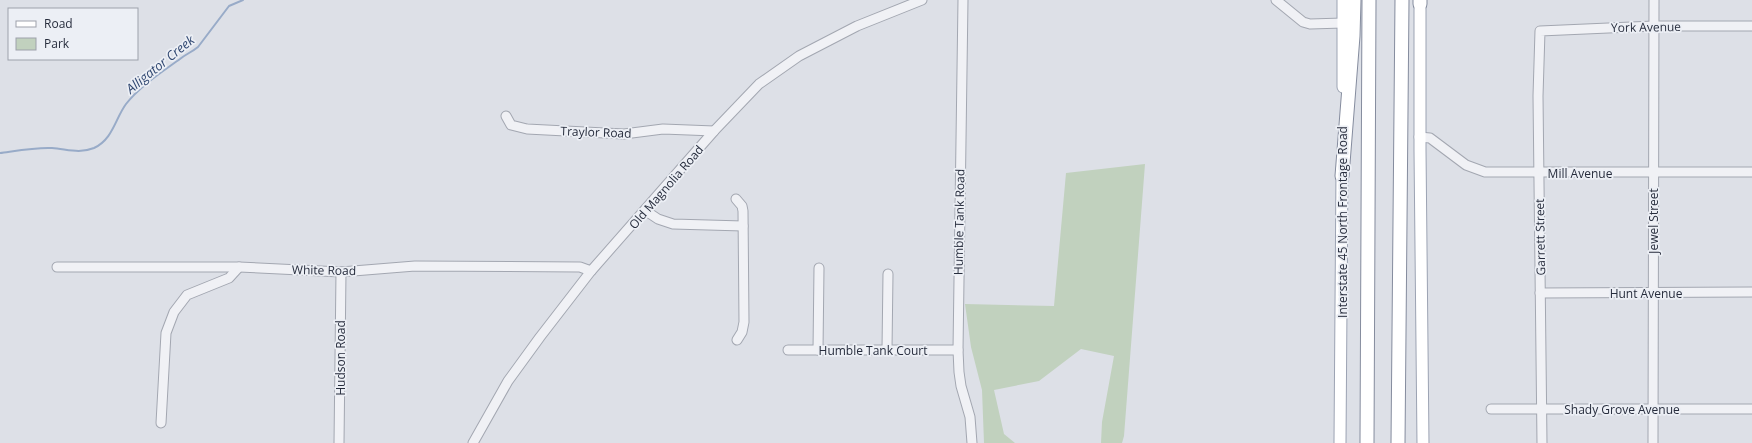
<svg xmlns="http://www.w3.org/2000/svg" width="1752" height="443" font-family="'Open Sans',sans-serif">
  <rect width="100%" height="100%" fill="#dde0e7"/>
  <path fill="#c1d1be" d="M 1145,164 L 1124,436 L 1122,443 L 1101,443 L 1102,422 L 1114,356 L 1081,349 L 1039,381 L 994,390 L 1004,434 L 1015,443 L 984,443 L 982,390 L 971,347 L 965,304 L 1054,306 L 1066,173 Z"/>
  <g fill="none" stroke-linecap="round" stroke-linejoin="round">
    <path stroke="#98abc8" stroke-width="2" d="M 0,153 C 15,151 37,147 52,148 C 67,149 79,154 94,148 C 113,139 115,119 126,104 C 140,86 162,72 180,59 C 186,54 192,52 198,47 L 229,6 L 243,0"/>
    <g stroke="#a3a7b1" stroke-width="11">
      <g id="minor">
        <path d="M 963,0 L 958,350 L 959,372 L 961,386 L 970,417 L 972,443"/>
        <path d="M 1276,0 L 1303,22 L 1310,24 L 1343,23"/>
        <path d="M 506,116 L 511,125 L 527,129 L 624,134 L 663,129 L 714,131"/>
        <path d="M 1419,137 L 1430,138 L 1466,165 L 1485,172 L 1752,172"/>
        <path d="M 736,199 L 742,206 L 743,211 L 744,322 L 742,332 L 737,340"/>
        <path d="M 646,211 L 658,219 L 673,224 L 743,226"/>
        <path d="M 57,267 L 239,267 L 341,272 L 415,266 L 580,267 L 591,271"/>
        <path d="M 1540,293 L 1752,292"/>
        <path d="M 887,349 L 888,274"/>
        <path d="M 788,350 L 958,350"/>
        <path d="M 818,350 L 819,268"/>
        <path d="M 1491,409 L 1752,409"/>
        <path d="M 161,423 L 166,333 L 174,312 L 187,295 L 229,278 L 239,267"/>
        <path d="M 339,443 L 341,272"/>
        <path d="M 473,443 L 508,381 L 540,337 L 591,271 L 714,131 L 759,84 L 799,56 L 857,26 L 922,0"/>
        <path d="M 1542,443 L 1538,96 L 1540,31 L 1654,26 L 1752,26"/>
        <path d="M 1653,443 L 1654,0"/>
      </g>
    </g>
    <g stroke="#9ca3b3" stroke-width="13">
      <g id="major">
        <path d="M 1343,0 L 1343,87"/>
        <path d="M 1420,0 L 1420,150 L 1423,443"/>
        <path d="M 1340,443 L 1342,169"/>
      </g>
    </g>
    <g stroke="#858c9e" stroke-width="15">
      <g id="highway">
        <path d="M 1420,0 L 1420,4"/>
        <path d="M 1342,176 L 1353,36 L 1354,0"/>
        <path d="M 1367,443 L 1369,0"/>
        <path d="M 1398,443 L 1402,0"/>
      </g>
    </g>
    <use href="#minor" stroke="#f0f1f5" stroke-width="9"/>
    <use href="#major" stroke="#fff" stroke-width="11"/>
    <use href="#highway" stroke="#fff" stroke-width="13"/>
  </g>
  <g text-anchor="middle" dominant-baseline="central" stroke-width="3.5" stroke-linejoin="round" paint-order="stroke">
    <g font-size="12" fill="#272d3d" stroke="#eceff5">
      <text transform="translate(1646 27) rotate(-1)">York Avenue</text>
      <text transform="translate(596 132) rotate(2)">Traylor Road</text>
      <text x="1580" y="173">Mill Avenue</text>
      <text transform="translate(666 187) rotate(-49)">Old Magnolia Road</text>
      <text transform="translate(1653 221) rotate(-90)">Jewel Street</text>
      <text transform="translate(959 222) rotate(-89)">Humble Tank Road</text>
      <text transform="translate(1342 222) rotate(-90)">Interstate 45 North Frontage Road</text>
      <text transform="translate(1540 237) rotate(-91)">Garrett Street</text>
      <text transform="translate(324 270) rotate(1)">White Road</text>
      <text x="1646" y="293">Hunt Avenue</text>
      <text x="873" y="350">Humble Tank Court</text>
      <text transform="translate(340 358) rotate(-90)">Hudson Road</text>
      <text x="1622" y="409">Shady Grove Avenue</text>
    </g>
    <g font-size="13" font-style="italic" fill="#314871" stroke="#eceff5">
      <text transform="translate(160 64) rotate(-39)">Alligator Creek</text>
    </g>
  </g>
  <rect x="8" y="8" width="130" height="52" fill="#eceff5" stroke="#9da1ab"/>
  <rect x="16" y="21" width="20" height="6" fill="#ffffff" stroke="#9da1ab"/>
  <text x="44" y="28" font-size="12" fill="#272d3d">Road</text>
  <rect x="16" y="38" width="20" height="12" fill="#c1d1be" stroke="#9da1ab"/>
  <text x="44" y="48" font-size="12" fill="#272d3d">Park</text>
</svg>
